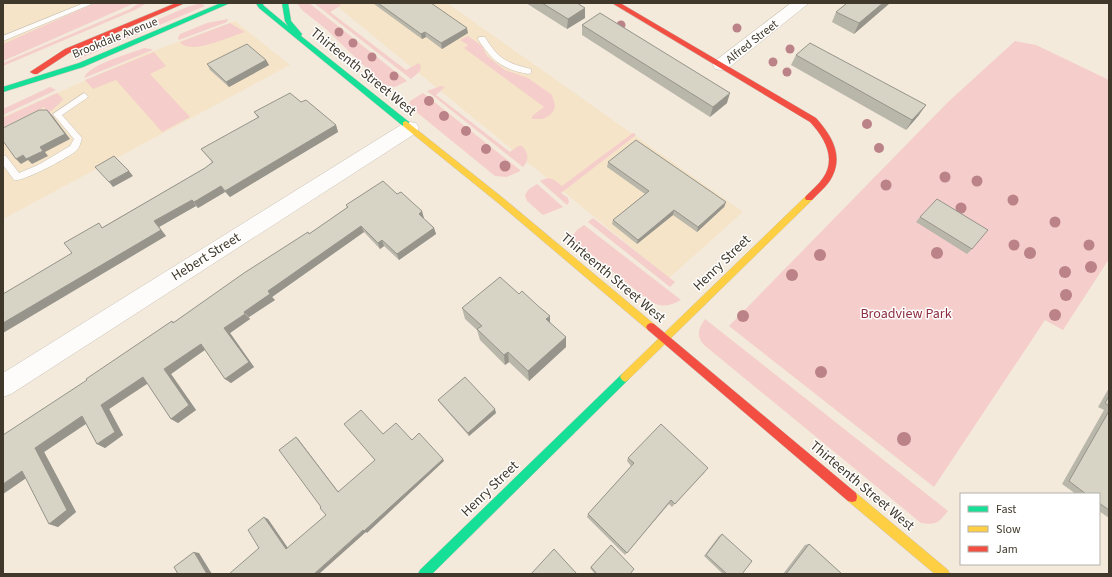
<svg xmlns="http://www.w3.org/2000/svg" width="1112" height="577" font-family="'Source Sans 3',sans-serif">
  <rect width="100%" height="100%" fill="#f3eadc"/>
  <g fill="#f5e4c8">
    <path d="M 3,3 L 130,3 L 3,61 Z"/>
    <path d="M 333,3 L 447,3 L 743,212 L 669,278 Z"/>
    <path d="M 235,21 L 290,65 L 3,219 L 3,117 L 140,56 Z"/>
  </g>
  <g fill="#f5cdca">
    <path d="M 95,3 L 135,3 L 3,61 L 3,44 Z"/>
    <path d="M 139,3 L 147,3 L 135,10 L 3,66 L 3,63 L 130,9 Z"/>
    <path d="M 201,3 L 205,6 L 76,60 L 74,56 L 187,7 Z"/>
    <path d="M 297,3 L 309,3 L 407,81 L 395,87 L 384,85 L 326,29 L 302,10 Z"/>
    <path d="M 314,3 L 341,3 L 340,6 L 330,12 L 406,70 L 419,63 L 421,66 L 420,71 L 411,79 Z"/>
    <path d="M 228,19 L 227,22 L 179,40 L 178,38 L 180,34 L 207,23 Z"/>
    <path d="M 230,23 L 245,32 C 231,36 190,56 180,42 Z"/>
    <path d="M 468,36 L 482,46 L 487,56 L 505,70 L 528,78 L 552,95 L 555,105 L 554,110 L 550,115 L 543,119 L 532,119 L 532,116 L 544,107 L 464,48 L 468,45 L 460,40 Z"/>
    <path d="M 1015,41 L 1036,45 L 1109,80 L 1109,259 L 1063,330 L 1045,320 L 934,487 L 729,326 L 948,102 Z"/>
    <path d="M 144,48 L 151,49 L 153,50 L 84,78 C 89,64 130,54 144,48 Z"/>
    <path d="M 154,52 L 166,66 L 150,74 L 190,117 L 162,132 L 116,80 L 93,89 L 85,80 Z"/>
    <path d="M 441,86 L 445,87 L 436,95 L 510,152 L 518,146 L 522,146 C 528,152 530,160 523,167 L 427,91 Z"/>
    <path d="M 50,87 L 56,90 L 3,115 L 3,109 Z"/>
    <path d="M 57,93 L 63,99 L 63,100 L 49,113 L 44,107 L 3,127 L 3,118 Z"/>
    <path d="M 423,93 L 520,170 L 520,171 L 507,177 L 495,176 L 409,106 L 410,101 Z"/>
    <path d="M 633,133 L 636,135 L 561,193 L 568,198 L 569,202 L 567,205 L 540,181 C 551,175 554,180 562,186 Z"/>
    <path d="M 537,184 L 563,207 L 543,215 L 527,201 L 525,195 L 528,190 Z"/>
    <path d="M 593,218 L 675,282 L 670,287 L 588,222 Z"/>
    <path d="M 584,225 L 681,300 C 668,307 660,308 647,299 L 571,238 L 577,230 Z"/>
    <path d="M 705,319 L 948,511 C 938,523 937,525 921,523 L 704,345 C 696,336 698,329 705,319 Z"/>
  </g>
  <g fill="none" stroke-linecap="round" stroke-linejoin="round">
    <g stroke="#c9c2b6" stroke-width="1">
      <g id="lane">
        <path d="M 84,3 L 94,3 L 3,41 L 3,36 Z"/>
        <path d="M 479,37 L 485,37 C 498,59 507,63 531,69 L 531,73 L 528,74 C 502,69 492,61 478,39 Z"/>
        <path d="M 84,93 L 88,96 L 87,98 L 62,115 L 82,138 C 81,141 80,147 77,150 C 72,156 21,183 14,180 L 3,165 L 3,155 L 6,156 L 19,173 L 38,165 L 70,146 L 74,139 L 53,114 Z"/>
      </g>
    </g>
    <g stroke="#c9c2b6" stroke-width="1">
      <g id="street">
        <path d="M 791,3 L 809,3 L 727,69 L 721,70 L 715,69 L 713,65 L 715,61 Z"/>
        <path d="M 410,122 L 416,123 L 419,128 L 416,133 L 11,394 L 3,397 L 3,373 L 404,123 Z"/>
      </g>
    </g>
    <g stroke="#c9c2b6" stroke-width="1">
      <g id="fast">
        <path d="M 221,3 L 230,3 L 83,67 L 3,92 L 3,87 L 79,63 Z"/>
        <path d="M 256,3 L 262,3 L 264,6 L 288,26 L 285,21 L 282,3 L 288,3 L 291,21 L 302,34 L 301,36 L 409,122 L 409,126 L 403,126 L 259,8 Z"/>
        <path d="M 625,372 L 628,374 L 630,377 L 628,380 L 432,574 L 418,574 L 420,570 L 622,374 Z"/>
      </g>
    </g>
    <g stroke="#c9c2b6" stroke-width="1">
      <g id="slow">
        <path d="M 406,121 L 503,198 L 654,324 L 656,327 L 654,330 L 651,331 L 648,330 L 497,202 L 403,126 L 403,122 Z"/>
        <path d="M 809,195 L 812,196 L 813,198 L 812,200 L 628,380 L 625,382 L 622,380 L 620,377 L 622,374 L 806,196 Z"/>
        <path d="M 852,492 L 856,493 L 948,570 L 950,574 L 935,574 L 848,501 L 847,497 L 848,493 Z"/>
      </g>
    </g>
    <g stroke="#c9c2b6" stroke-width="1">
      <g id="jam">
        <path d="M 176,3 L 185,3 L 69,53 L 37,74 L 34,74 L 30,72 L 65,49 Z"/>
        <path d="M 612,3 L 620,3 L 816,118 C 833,137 845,158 829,182 C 824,189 817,194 812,200 L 806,200 L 805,198 L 806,196 C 812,190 819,184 823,178 C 837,158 824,137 810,122 Z"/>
        <path d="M 651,323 L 654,324 L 856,493 L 857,497 L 856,501 L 852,502 L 848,501 L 648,330 L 646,327 L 648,324 Z"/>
      </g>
    </g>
    <use href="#lane" fill="#fdfcfa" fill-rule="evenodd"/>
    <use href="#street" fill="#fdfcfa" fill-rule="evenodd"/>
    <use href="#fast" fill="#16e098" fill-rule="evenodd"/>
    <use href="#slow" fill="#ffcf43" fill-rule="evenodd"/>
    <use href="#jam" fill="#f24e42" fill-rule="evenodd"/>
  </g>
  <g fill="#bb8387">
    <circle cx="621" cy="25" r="4.5"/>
    <circle cx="737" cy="28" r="4.5"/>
    <circle cx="339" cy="32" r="4.5"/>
    <circle cx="353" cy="43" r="4.5"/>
    <circle cx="790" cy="49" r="4.5"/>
    <circle cx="372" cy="57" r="4.5"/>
    <circle cx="773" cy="62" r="4.5"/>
    <circle cx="787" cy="72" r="4.5"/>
    <circle cx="394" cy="76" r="4.5"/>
    <circle cx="429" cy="101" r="5"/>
    <circle cx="444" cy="116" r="5"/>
    <circle cx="867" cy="124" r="5"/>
    <circle cx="466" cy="131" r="5"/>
    <circle cx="879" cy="148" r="5"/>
    <circle cx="486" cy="149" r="5"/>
    <circle cx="505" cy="166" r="5.5"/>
    <circle cx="945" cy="177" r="5.5"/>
    <circle cx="977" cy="181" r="5.5"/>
    <circle cx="886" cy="185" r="5.5"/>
    <circle cx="1013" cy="200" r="5.5"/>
    <circle cx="961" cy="208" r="5.5"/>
    <circle cx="1055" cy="222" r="5.5"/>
    <circle cx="1014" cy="245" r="5.5"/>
    <circle cx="1089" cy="245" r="5.5"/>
    <circle cx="937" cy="253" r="6"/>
    <circle cx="1030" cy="253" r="6"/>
    <circle cx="820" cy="255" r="6"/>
    <circle cx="1091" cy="267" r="6"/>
    <circle cx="1065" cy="272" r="6"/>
    <circle cx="792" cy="275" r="6"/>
    <circle cx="1066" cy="295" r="6"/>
    <circle cx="1055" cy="315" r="6"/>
    <circle cx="743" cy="316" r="6"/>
    <circle cx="821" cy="372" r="6"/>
    <circle cx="904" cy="439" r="7"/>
  </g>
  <g fill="#b9b6aa">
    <path d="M 373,3 L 431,3 L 468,33 L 442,49 L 426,37 L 422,39 L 374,4 Z"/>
    <path d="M 526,3 L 577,3 L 585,18 L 567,29 Z"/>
    <path d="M 890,3 L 854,34 L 832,22 L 836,12 Z"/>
    <path d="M 582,25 L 727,103 L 710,117 L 582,35 Z"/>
    <path d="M 796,55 L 919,115 L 906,130 L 791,65 Z"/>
    <path d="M 266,60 L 269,65 L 229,87 L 210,70 L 207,64 Z"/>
    <path d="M 301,102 L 336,125 L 338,132 L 230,197 L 225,192 L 198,208 L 196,206 L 159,227 L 166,236 L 72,253 L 103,227 L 205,168 L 212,162 L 206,155 L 201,149 L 258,118 L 254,112 Z"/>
    <path d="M 608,162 L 726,202 L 724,207 L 697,232 L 673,215 L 637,244 L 612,224 L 613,220 L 645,194 L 607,167 Z"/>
    <path d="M 397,194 L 434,228 L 436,234 L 399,260 L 384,246 L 380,249 L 364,232 L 272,297 L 275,300 L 249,317 L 250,319 L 230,333 L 254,367 L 231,383 L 225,379 L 205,350 L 171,374 L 196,410 L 178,423 L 171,419 L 147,383 L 109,409 L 123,435 L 105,448 L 97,444 L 86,424 L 44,452 L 76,512 L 58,527 L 49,524 L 26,478 L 3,494 L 87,380 L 172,321 L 174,322 L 309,234 L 347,208 L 346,205 Z"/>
    <path d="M 920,217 L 972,249 L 967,254 L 916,222 Z"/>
    <path d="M 462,308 L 550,322 L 566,347 L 529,381 L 509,362 L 505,365 L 480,340 L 477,330 L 465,319 Z"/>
    <path d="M 1109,388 L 1109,518 L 1099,511 L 1099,494 L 1076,494 L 1062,484 L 1104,410 L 1098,407 Z"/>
    <path d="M 438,400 L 496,413 L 469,436 L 440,403 Z"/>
    <path d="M 628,458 L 705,472 L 672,507 L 669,504 L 625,555 L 587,517 L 588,514 L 631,466 L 627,461 Z"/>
    <path d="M 722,534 L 742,574 L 723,574 L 704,556 L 719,536 Z"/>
    <path d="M 809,544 L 842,574 L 783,574 L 805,545 Z"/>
    <path d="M 591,567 L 630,574 L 595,574 L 590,568 Z"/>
  </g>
  <g fill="#96948b">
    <path d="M 883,3 L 890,3 L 854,34 L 859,23 Z"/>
    <path d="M 585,8 L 585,18 L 567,29 L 568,19 Z"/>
    <path d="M 467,28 L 468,33 L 442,49 L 441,43 Z"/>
    <path d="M 425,32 L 426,37 L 422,39 L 421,34 Z"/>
    <path d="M 266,60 L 269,65 L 229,87 L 226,82 Z"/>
    <path d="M 730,93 L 727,103 L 710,117 L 713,107 Z"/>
    <path d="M 926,105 L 919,115 L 906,130 L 912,120 Z"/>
    <path d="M 47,110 L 52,115 L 70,139 L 45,152 L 48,156 L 32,164 L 28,160 L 21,164 L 16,159 L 40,147 Z"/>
    <path d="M 336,125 L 338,132 L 230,197 L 225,191 Z"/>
    <path d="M 129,171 L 133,176 L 113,187 L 109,182 Z"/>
    <path d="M 221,186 L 225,192 L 198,208 L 194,202 Z"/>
    <path d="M 192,200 L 196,206 L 159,227 L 166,236 L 3,333 L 3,323 L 154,221 Z"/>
    <path d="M 726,202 L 724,207 L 697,232 L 698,227 Z"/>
    <path d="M 674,210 L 673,215 L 637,244 L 638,240 Z"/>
    <path d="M 422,211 L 424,218 L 421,220 L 419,214 Z"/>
    <path d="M 361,226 L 364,232 L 272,297 L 275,300 L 249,317 L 244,312 L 268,291 Z"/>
    <path d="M 434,228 L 436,234 L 399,260 L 397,254 Z"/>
    <path d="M 382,240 L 384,246 L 380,249 L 378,243 Z"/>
    <path d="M 245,314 L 250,319 L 230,333 L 254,367 L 231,383 L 225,379 L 224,328 Z"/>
    <path d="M 550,316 L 550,327 L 546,319 Z"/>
    <path d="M 566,337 L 566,347 L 529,381 L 528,371 Z"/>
    <path d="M 201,344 L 206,349 L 171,374 L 196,410 L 178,423 L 171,419 L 164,369 Z"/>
    <path d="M 508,352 L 509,362 L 505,365 L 504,355 Z"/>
    <path d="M 143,377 L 150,382 L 109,409 L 123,435 L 105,448 L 97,444 L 101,405 Z"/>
    <path d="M 495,409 L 496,413 L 469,436 L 468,433 Z"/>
    <path d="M 82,416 L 90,421 L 44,452 L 76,512 L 58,527 L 49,524 L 35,448 Z"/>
    <path d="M 296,437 L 299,440 L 340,494 L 338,492 Z"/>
    <path d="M 443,459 L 444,461 L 367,533 L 366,532 L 319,574 L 314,574 Z"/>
    <path d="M 22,471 L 32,474 L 3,494 L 3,484 Z"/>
    <path d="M 264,517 L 268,519 L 290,551 L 286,549 Z"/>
    <path d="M 194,552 L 199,553 L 212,574 L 207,574 Z"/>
  </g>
  <g fill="#d7d4c6" stroke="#96948b">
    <path d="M 378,3 L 431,3 L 467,28 L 441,43 L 425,32 L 421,34 Z"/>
    <path d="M 542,3 L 577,3 L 585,8 L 568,19 Z"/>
    <path d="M 847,3 L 883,3 L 859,23 L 836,12 Z"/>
    <path d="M 600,13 L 730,93 L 713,107 L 582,25 Z"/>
    <path d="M 810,43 L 926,105 L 912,120 L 796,55 Z"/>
    <path d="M 247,44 L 266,60 L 226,82 L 207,64 Z"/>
    <path d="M 290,93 L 301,102 L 306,100 L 336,125 L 225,191 L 221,186 L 194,202 L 192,200 L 154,221 L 161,230 L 3,323 L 3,294 L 72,253 L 64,243 L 99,223 L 102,228 L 205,168 L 213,162 L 201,149 L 259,117 L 254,112 Z"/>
    <path d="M 39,110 L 47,110 L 65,134 L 40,147 L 43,151 L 26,159 L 23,155 L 16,159 L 3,141 L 3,128 Z"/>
    <path d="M 636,140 L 726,202 L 698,227 L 674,210 L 638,240 L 613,220 L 649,191 L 608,162 Z"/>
    <path d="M 114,156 L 129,171 L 109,182 L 95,167 Z"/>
    <path d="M 383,181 L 397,194 L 401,192 L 413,203 L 422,211 L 419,214 L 434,228 L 397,254 L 382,240 L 378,243 L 361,226 L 268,291 L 270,294 L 244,312 L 245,314 L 224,328 L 249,362 L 225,379 L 201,344 L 164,369 L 189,405 L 171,419 L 143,377 L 101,405 L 115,432 L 97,444 L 82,416 L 35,448 L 67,510 L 49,524 L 22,471 L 3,484 L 3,435 L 87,380 L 86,379 L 172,321 L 173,323 L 244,273 L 308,232 L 309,234 L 348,207 L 346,205 Z"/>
    <path d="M 937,199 L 988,230 L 972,249 L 920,217 Z"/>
    <path d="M 500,277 L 519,294 L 522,291 L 537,305 L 550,316 L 546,319 L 566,337 L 528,371 L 508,352 L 504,355 L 477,329 L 482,326 L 462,308 Z"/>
    <path d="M 465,377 L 495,409 L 468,433 L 438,400 Z"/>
    <path d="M 1109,396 L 1109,406 L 1105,403 Z"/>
    <path d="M 361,410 L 383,434 L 396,423 L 412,440 L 419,433 L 443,459 L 364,531 L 363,530 L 314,574 L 229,574 L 259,548 L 248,530 L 264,517 L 286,549 L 326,515 L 320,508 L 321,507 L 279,450 L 296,437 L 338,492 L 375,460 L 344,424 Z"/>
    <path d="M 1109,411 L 1109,510 L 1099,503 L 1099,494 L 1086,494 L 1069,481 Z"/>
    <path d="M 661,424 L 708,468 L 675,504 L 671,500 L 627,553 L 588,514 L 634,463 L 628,458 Z"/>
    <path d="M 722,534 L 752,561 L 742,574 L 727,574 L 706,555 Z"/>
    <path d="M 809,544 L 842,574 L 786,574 Z"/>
    <path d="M 611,545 L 634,569 L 630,574 L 597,574 L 591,567 Z"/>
    <path d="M 554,549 L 577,574 L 531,574 Z"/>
    <path d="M 194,552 L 207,574 L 178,574 L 174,567 Z"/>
  </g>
  <g text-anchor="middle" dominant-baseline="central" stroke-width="3" stroke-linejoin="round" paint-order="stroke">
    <g font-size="12" fill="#40392b" stroke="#fff">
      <text transform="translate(115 38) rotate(-22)">Brookdale Avenue</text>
      <text transform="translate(752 42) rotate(-38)">Alfred Street</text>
    </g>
    <g font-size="14" fill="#40392b" stroke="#fff">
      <text transform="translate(363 72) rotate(39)">Thirteenth Street West</text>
      <text transform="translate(206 257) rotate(-32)">Hebert Street</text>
      <text transform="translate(722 263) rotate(-44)">Henry Street</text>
      <text transform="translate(613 278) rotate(40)">Thirteenth Street West</text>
      <text transform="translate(862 486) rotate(40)">Thirteenth Street West</text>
      <text transform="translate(490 489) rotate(-44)">Henry Street</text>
    </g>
    <g font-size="14" fill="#8e2f41" stroke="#fff">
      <text x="906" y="314">Broadview Park</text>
    </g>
  </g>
  <rect width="1112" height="577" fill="none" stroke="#40392b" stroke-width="8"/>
  <rect x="960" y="493" width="140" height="72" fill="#ffffff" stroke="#b3b0aa"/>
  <rect x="968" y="506" width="20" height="6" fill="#16e098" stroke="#b3b0aa"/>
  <text x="996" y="513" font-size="12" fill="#40392b">Fast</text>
  <rect x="968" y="526" width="20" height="6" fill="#ffcf43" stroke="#b3b0aa"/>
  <text x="996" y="533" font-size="12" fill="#40392b">Slow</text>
  <rect x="968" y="546" width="20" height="6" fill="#f24e42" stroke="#b3b0aa"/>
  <text x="996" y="553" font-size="12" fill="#40392b">Jam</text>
</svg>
